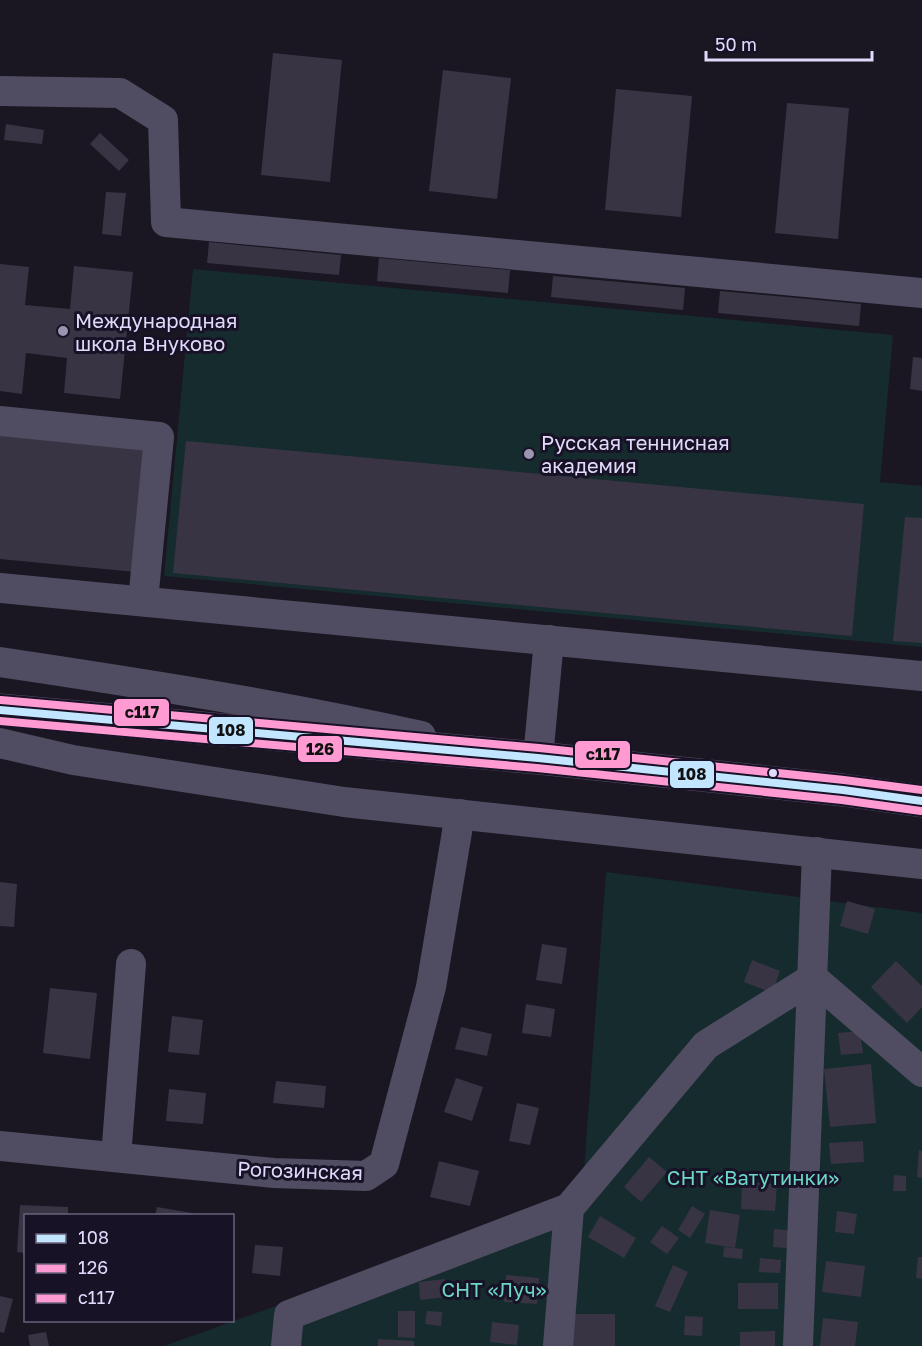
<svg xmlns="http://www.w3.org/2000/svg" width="922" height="1346" font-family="'Golos Text',sans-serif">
  <rect width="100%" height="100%" fill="#1a1622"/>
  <g fill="#162b2e">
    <path d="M 193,269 L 893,335 L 880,482 L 922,486 L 922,647 L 164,576 Z"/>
    <path d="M 606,872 L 922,913 L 922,1346 L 571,1346 Z"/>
    <path d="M 525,1217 L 557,1229 L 546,1346 L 164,1346 Z"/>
  </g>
  <g fill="#393444">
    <path d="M 273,53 L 342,60 L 330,182 L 261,175 Z"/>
    <path d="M 443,70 L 511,78 L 497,199 L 429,191 Z"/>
    <path d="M 616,89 L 692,96 L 681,217 L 605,210 Z"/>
    <path d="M 787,103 L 849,108 L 838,239 L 775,233 Z"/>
    <path d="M 6,124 L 44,130 L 42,144 L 4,140 Z"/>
    <path d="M 100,133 L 129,160 L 119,171 L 90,144 Z"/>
    <path d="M 106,192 L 126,193 L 121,236 L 102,234 Z"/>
    <path d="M 209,242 L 341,255 L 339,275 L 207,263 Z"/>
    <path d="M 379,258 L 510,270 L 508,293 L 377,281 Z"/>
    <path d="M 0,264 L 29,267 L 25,305 L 70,309 L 74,266 L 133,272 L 120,399 L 64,393 L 67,358 L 26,353 L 22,394 L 0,391 Z"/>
    <path d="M 553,276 L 685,288 L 683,310 L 551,297 Z"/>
    <path d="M 720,291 L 861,304 L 859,326 L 718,313 Z"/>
    <path d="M 913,357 L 922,358 L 922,391 L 910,389 Z"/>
    <path d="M 0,435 L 147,449 L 135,572 L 0,559 Z"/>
    <path d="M 186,441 L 864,504 L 852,636 L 173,573 Z"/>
    <path d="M 905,517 L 922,518 L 922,643 L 893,641 Z"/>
    <path d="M 0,882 L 17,884 L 14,927 L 0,926 Z"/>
    <path d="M 847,901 L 875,909 L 868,934 L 840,926 Z"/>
    <path d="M 542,944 L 567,948 L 562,984 L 536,980 Z"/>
    <path d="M 752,960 L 780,971 L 772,993 L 744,982 Z"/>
    <path d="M 896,961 L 922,986 L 922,1007 L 907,1023 L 871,987 Z"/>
    <path d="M 50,988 L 97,993 L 90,1059 L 43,1053 Z"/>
    <path d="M 526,1004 L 555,1009 L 551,1037 L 522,1033 Z"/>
    <path d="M 172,1016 L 203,1020 L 199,1055 L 168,1052 Z"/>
    <path d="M 461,1027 L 492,1034 L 487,1056 L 455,1049 Z"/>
    <path d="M 860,1031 L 863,1053 L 841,1055 L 838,1033 Z"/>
    <path d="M 871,1064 L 876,1123 L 830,1127 L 824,1069 Z"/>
    <path d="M 456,1078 L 483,1087 L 472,1121 L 444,1112 Z"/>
    <path d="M 276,1081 L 326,1086 L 324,1108 L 273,1103 Z"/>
    <path d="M 169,1089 L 206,1093 L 203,1124 L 166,1121 Z"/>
    <path d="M 517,1103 L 539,1108 L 530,1145 L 509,1141 Z"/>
    <path d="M 863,1141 L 864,1162 L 831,1164 L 829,1143 Z"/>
    <path d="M 919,1150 L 922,1151 L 922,1178 L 917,1177 Z"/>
    <path d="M 649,1157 L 667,1172 L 641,1202 L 624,1187 Z"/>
    <path d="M 439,1161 L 479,1171 L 470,1206 L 430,1197 Z"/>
    <path d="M 894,1175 L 906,1176 L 906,1191 L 893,1191 Z"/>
    <path d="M 742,1182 L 777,1184 L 775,1211 L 741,1209 Z"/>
    <path d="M 20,1205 L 68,1207 L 68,1216 L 26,1216 L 26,1253 L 17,1252 Z"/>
    <path d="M 692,1206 L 705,1214 L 690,1238 L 678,1230 Z"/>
    <path d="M 157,1207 L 198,1214 L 198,1216 L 155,1216 Z"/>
    <path d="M 710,1210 L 740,1215 L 735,1248 L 705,1243 Z"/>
    <path d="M 837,1211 L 857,1214 L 854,1234 L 835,1232 Z"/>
    <path d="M 600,1216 L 636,1238 L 624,1258 L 588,1237 Z"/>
    <path d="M 662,1226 L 679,1238 L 667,1254 L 650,1242 Z"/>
    <path d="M 774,1229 L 798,1231 L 797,1249 L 773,1247 Z"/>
    <path d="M 255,1245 L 283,1247 L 280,1276 L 252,1273 Z"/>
    <path d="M 724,1247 L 743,1249 L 742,1259 L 723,1257 Z"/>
    <path d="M 918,1257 L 922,1257 L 922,1279 L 916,1278 Z"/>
    <path d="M 760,1258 L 781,1260 L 780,1273 L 759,1272 Z"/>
    <path d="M 826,1261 L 865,1266 L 861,1297 L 822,1292 Z"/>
    <path d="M 673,1265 L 688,1272 L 670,1312 L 655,1306 Z"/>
    <path d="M 506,1275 L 539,1278 L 537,1304 L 504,1302 Z"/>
    <path d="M 445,1279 L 446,1297 L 420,1300 L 419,1282 Z"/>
    <rect x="738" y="1283" width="40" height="26"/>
    <path d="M 0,1296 L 13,1299 L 4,1333 L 0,1332 Z"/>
    <path d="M 398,1311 L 415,1311 L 415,1338 L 398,1337 Z"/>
    <path d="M 427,1311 L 442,1312 L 441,1326 L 425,1324 Z"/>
    <rect x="570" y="1314" width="45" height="32"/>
    <path d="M 685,1316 L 703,1317 L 702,1336 L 684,1335 Z"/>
    <path d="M 823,1318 L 858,1322 L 855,1346 L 820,1346 Z"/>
    <path d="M 492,1322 L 519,1325 L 517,1345 L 490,1342 Z"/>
    <path d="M 775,1331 L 775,1346 L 740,1346 L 740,1332 Z"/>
    <path d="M 46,1332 L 49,1346 L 30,1346 L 28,1335 Z"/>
    <path d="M 378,1339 L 414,1341 L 414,1346 L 378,1346 Z"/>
  </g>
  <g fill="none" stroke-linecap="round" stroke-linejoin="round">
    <g stroke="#504c61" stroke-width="30">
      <path d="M 0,91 L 120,93 L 163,120 L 166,222 L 922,293"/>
      <path d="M 0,421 L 159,437 L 143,601"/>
      <path d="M 0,588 L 922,676"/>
      <path d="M 0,662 C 141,683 282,705 421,736"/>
      <path d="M 0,743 L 73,760 L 344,802 L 922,864"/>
      <path d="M 538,758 L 549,640"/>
      <path d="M 0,1146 L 274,1173 L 366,1176 L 384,1164 L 431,987 L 460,814"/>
      <path d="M 116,1157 L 131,964"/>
      <path d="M 286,1346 L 289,1315 L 569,1208"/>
      <path d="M 558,1346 L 569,1208 L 706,1045 L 813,978 L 922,1072"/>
      <path d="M 798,1346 L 817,852"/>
    </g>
    <path stroke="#594d66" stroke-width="33" d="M 0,710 L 538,758 L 843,790 L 922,801"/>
    <g stroke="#181226" stroke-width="12">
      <path id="bus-1" d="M 0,710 L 538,758 L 843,790 L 922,801"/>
    </g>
    <g stroke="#181226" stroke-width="12">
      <path id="bus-2" d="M 0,721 L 537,768 L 842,800 L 921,811"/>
    </g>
    <g stroke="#181226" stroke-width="12">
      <path id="bus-3" d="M 1,700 L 539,748 L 844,780 L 922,790"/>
    </g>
    <use href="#bus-1" stroke="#c2e6ff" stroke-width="8"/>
    <use href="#bus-2" stroke="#ff9ad2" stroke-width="8"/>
    <use href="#bus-3" stroke="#ff9ad2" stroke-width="8"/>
  </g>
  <g fill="#9c95b0" stroke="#181226" stroke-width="2">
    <circle cx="63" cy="331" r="6"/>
    <circle cx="529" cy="454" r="6"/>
  </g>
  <circle fill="#e2dafc" stroke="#181226" stroke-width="2" cx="773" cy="773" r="5"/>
  <g text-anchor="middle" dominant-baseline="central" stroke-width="6" stroke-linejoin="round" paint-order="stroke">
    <g font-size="20" fill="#e2dafc" stroke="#181226" text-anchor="start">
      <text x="75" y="320">Международная<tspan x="75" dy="23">школа Внуково</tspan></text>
      <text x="541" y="442">Русская теннисная<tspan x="541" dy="23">академия</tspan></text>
    </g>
    <g font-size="20" fill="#e2dafc" stroke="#181226">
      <text transform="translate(300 1170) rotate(2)">Рогозинская</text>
    </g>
    <g font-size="20" fill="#6bd7c8" stroke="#181226">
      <text x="753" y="1177">СНТ «Ватутинки»</text>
      <text x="494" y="1289">СНТ «Луч»</text>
    </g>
  </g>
  <g stroke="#181226" stroke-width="2">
    <rect x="113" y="698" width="57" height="29" rx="6" fill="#ff9ad2"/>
    <rect x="208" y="716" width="46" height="29" rx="6" fill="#c2e6ff"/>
    <rect x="297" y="735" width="46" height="28" rx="6" fill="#ff9ad2"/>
    <rect x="574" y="740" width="57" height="29" rx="6" fill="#ff9ad2"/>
    <rect x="669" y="760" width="46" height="29" rx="6" fill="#c2e6ff"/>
  </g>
  <g font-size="16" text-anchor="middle" font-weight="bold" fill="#111">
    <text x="142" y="718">с117</text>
    <text x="231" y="736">108</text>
    <text x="320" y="755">126</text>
    <text x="603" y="760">с117</text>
    <text x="692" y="780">108</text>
  </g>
  <rect x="24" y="1214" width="210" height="108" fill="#181226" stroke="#69627c" stroke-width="1.5"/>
  <rect x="36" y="1234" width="30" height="9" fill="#c2e6ff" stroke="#69627c" stroke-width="1.5"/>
  <text x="78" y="1244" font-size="18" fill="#e2dafc">108</text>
  <rect x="36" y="1264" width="30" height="9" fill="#ff9ad2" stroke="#69627c" stroke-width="1.5"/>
  <text x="78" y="1274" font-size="18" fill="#e2dafc">126</text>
  <rect x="36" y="1294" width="30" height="9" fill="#ff9ad2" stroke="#69627c" stroke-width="1.5"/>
  <text x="78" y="1304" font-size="18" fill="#e2dafc">с117</text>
  <path d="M706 51v9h166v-9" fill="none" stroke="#e2dafc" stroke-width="3"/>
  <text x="715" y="51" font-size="18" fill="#e2dafc" stroke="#181226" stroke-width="4.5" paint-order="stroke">50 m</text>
</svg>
